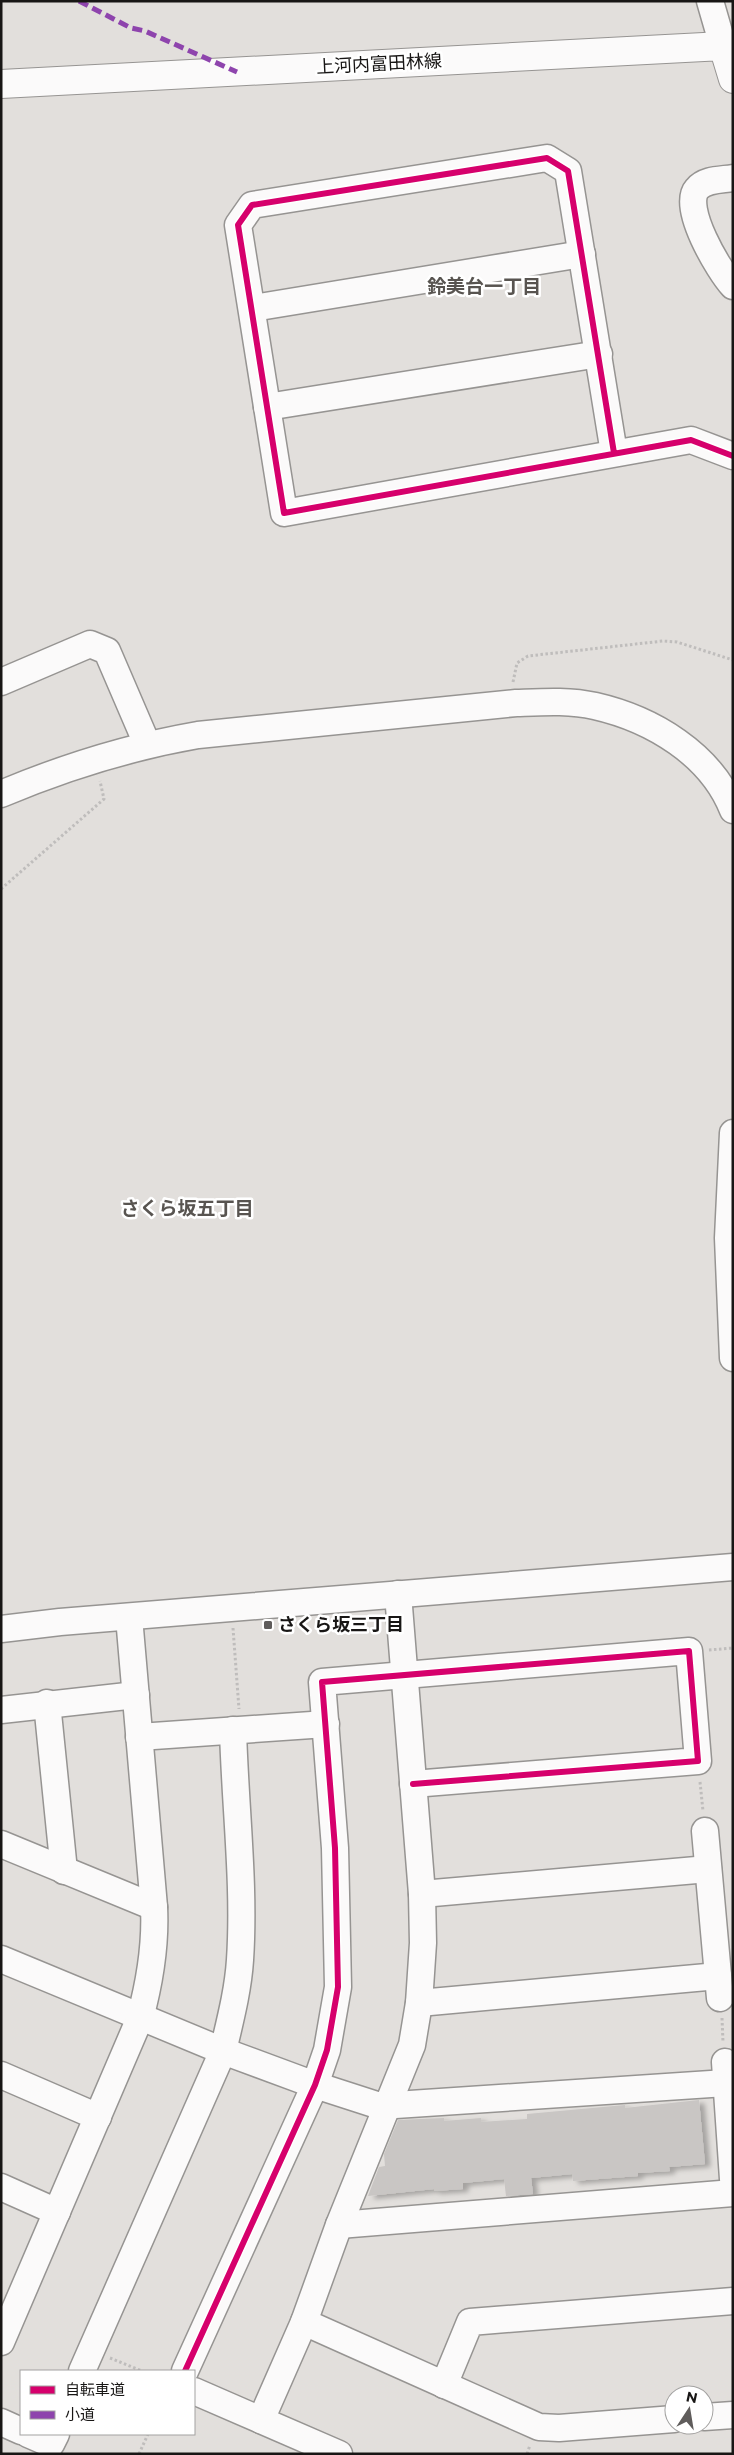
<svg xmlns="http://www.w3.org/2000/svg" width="734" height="2455" font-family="Montserrat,'Noto Sans JP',sans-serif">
  <defs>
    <filter id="shadow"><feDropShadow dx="5.5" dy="3" stdDeviation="2.5" flood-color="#0004"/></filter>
  </defs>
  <rect width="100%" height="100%" fill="#e2dfdc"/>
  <path fill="#c9c6c4" filter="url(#shadow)" d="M 699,2100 L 705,2164 L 669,2167 L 670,2171 L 638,2173 L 638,2176 L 573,2181 L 572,2174 L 531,2178 L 533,2194 L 506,2196 L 504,2179 L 463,2183 L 463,2189 L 434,2191 L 434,2189 L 368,2196 L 379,2167 L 385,2166 L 384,2154 L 398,2120 L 444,2118 L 444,2121 L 481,2118 L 481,2122 L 527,2119 L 527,2114 L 625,2105 L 625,2108 Z"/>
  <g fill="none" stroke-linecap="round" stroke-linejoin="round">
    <g stroke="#969492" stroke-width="29">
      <g id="minor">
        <path d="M 710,1 L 723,46"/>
        <path d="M 733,178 C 721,180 705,179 697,189 C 681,207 719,271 733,286"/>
        <path d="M 253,308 L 582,254"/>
        <path d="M 267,407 L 599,354"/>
        <path d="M 614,453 L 568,171 L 547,158 L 252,205 L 238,225 L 284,513 L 691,440 L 733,456"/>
        <path d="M 1,682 L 90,644 L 107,651 L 147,744"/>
        <path d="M 1,794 C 65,767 129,747 198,735 L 516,703 C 542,702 569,700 595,706 C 652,719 711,754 733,810"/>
        <path d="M 733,1133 L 728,1238 L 733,1358"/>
        <path d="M 1,1629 L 60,1622 L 733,1567"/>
        <path d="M 47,1703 L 64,1871"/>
        <path d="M 1,1710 L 136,1695"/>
        <path d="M 139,1737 L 326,1724"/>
        <path d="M 705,1831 L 720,1998"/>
        <path d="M 1,1844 L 154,1907"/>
        <path d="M 422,1894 L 708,1869"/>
        <path d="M 1,1959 L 223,2051 L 315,2085 L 380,2106 L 726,2083"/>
        <path d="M 419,2003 L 718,1976"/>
        <path d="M 725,2062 L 733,2179"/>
        <path d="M 1,2075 L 98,2117"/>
        <path d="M 1,2187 L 57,2212"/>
        <path d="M 339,2225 L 733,2193"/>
        <path d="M 304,2322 L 539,2427 L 559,2428 L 674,2419"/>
        <path d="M 1,2342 L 140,2018 C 150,1981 156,1946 154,1907 L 129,1617"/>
        <path d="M 82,2371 L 223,2051 C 230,2021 238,1991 240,1960 C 245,1885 235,1806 233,1730"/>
        <path d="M 185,2371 L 315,2085 L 327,2050 L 338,1987 L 335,1848 L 322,1682 L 689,1651 L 698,1761 L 413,1784"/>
        <path d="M 444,2385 L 470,2322 L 733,2301"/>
        <path d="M 194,2391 L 339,2454"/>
        <path d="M 704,2417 L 733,2415"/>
        <path d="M 261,2420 L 304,2322 L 339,2225 L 412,2045 L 419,2003 L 423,1943 L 422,1894 L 398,1594"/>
        <path d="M 1,2422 L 21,2431"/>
        <path d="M 28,2434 L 51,2444 L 56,2434"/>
      </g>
    </g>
    <g stroke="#969492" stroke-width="30">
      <path id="major" d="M 1,84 L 723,46 L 733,79"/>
    </g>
    <g stroke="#bfbdbc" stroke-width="3" stroke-dasharray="2.5 2.5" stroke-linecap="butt">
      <path d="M 513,682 L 517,663 L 528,656 L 663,641 L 677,642 L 733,660"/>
      <path d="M 1,889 L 104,799 L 100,781"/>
      <path d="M 233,1628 L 239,1709"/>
      <path d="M 709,1650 L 733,1648"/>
      <path d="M 700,1782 L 703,1811"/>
      <path d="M 722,2018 L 723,2042"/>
      <path d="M 110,2358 L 142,2371"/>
      <path d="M 139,2454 L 148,2434"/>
      <path d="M 527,2454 L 530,2445"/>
    </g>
    <use href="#minor" stroke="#fbfafa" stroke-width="26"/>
    <use href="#major" stroke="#fbfafa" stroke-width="28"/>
    <path stroke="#8e44ad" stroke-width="5" stroke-dasharray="10 5" stroke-linecap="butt" d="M 79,1 L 131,28 L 145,31 L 237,72"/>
    <g stroke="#fff" stroke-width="9">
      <g id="cycleway">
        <path d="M 614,453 L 568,171 L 547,158 L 252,205 L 238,225 L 284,513 L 691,440 L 733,456"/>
        <path d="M 185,2371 L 315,2085 L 327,2050 L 338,1987 L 335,1848 L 322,1682 L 689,1651 L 698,1761 L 413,1784"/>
      </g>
    </g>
    <use href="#cycleway" stroke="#d6006c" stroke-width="6"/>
  </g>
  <rect fill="#5f5c5b" stroke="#fff" stroke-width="2" x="263" y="1620" width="10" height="10" rx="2.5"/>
  <g text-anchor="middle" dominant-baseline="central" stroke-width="5" stroke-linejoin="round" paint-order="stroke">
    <g font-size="18" fill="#181615" stroke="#fff">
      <text transform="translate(379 64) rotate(-3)">上河内富田林線</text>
    </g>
    <g font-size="18" font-weight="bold" fill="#181615" stroke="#fff" text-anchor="start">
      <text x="278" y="1625">さくら坂三丁目</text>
    </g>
    <g font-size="19" font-weight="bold" fill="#585450" stroke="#fff">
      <text x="484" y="286">鈴美台一丁目</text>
      <text x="187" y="1208">さくら坂五丁目</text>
    </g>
  </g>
  <rect width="734" height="2455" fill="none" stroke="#181615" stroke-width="5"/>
  <rect x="20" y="2370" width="175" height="65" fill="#ffffff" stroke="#a3a2a1"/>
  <rect x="30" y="2386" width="25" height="8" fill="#d6006c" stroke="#a3a2a1"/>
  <text x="65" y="2395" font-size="15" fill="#181615">自転車道</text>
  <rect x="30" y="2411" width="25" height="8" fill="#8e44ad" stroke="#a3a2a1"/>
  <text x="65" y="2420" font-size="15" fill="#181615">小道</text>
  <g transform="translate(689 2410) rotate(12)"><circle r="24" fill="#ffffff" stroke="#a3a2a1"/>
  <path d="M0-4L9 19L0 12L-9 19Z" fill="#5f5c5b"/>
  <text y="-8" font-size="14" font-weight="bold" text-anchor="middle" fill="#181615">N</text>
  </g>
</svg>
